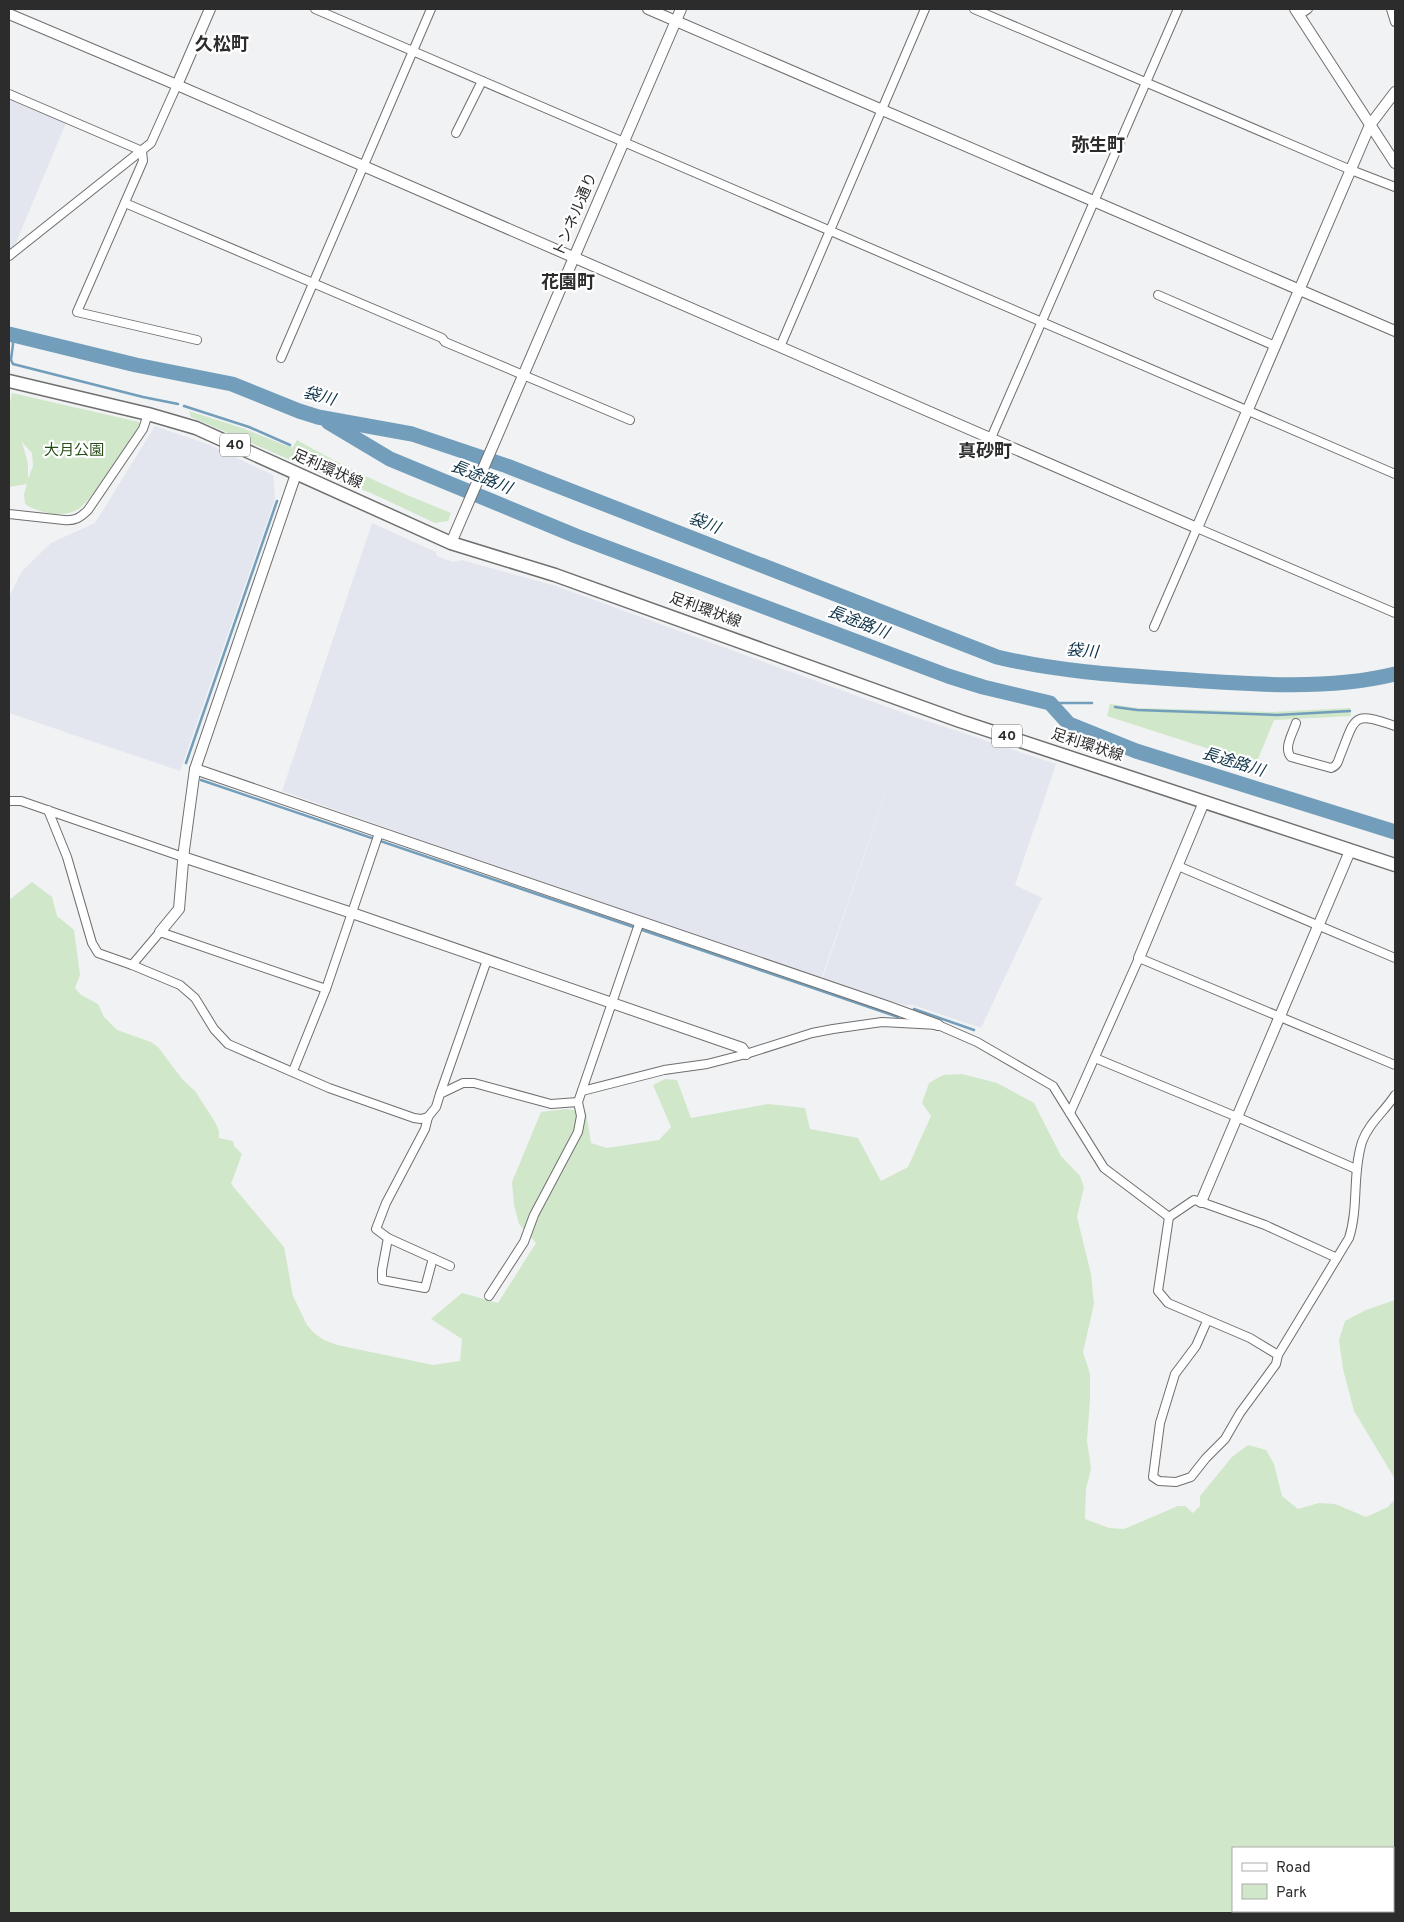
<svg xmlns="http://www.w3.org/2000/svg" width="1404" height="1922" font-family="Overpass,'Noto Sans JP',sans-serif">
  <rect width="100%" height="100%" fill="#f1f2f3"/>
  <g fill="#e3e6ef">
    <path d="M 9,100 L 66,123 L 15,245 L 9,250 Z"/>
    <path d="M 155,426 L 210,445 L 273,475 L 275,499 L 180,771 L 9,713 L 9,597 L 22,571 L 51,543 L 95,523 Z"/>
    <path d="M 372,523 L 436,552 L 437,556 L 453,562 L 462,560 L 556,586 L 912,716 L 1056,764 L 1015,885 L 1042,898 L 981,1028 L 913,1005 L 904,1005 L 822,980 L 906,733 L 821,980 L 282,791 Z"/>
  </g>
  <g fill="#d0e7ca" fill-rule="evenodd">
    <path d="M 12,393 L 139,422 L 140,426 C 129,443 92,502 77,510 C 62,518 39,513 25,504 L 24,494 L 27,484 L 9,487 L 9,408 ZM 22,442 L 32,453 L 33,466 L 28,479 L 28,464 Z"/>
    <path d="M 189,411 L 242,428 L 287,446 L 293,447 L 297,440 C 347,469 398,492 451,513 L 448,521 L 435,523 L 371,493 L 339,481 L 191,417 Z"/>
    <path d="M 1110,704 L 1138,708 L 1272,712 L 1350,708 L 1351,716 L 1274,720 L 1256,764 L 1107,716 Z"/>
    <path d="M 32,882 L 52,897 L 57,916 L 74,930 L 80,975 L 75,988 L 81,995 L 98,1004 L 104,1017 L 117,1030 L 151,1042 L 158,1047 L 182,1079 L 195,1091 L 215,1122 L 219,1131 L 219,1138 L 233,1141 L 234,1146 L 242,1154 L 231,1184 L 284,1247 L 293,1296 L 307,1325 L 314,1333 L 324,1340 L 337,1345 L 433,1365 L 460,1361 L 462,1339 L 431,1319 L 462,1293 L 498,1303 L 536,1243 L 519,1224 L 514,1205 L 512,1182 L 541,1112 L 566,1109 L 586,1112 L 591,1143 L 607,1148 L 659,1140 L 671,1127 L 653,1085 L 665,1079 L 677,1080 L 691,1118 L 768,1104 L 805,1108 L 810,1129 L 858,1138 L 881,1181 L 908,1167 L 931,1116 L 922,1103 L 929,1083 L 943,1075 L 962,1074 L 997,1083 L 1034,1103 L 1061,1156 L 1080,1176 L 1084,1187 L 1077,1217 L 1091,1274 L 1094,1304 L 1083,1352 L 1090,1374 L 1090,1399 L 1087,1441 L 1091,1469 L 1086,1489 L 1085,1519 L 1109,1528 L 1124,1529 L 1178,1506 L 1185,1506 L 1193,1513 L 1200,1506 L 1200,1496 L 1232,1457 L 1248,1445 L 1266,1450 L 1274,1464 L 1282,1496 L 1298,1509 L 1319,1503 L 1335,1504 L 1366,1517 L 1388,1507 L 1395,1499 L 1395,1913 L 9,1913 L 9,900 ZM 1233,1848 L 1393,1848 L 1393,1911 L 1233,1911 Z"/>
    <path d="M 1395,1300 L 1395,1479 L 1354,1411 L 1343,1369 L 1339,1340 L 1345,1321 L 1366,1310 Z"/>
  </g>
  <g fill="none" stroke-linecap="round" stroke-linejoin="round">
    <g stroke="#729ebb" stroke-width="2.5">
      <path d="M 12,334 L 13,344 L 11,360 L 13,364 L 143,397 L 178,404"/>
      <path d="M 184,406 L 249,427 L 290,445"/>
      <path d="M 1050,703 L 1092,703"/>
      <path d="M 1115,707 L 1137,710 L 1277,715 L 1350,711"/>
      <path d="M 186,763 L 277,501"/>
      <path d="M 201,780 L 898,1017"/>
      <path d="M 914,1009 L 974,1030"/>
    </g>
    <g stroke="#729ebb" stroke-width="15">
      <path d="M 9,334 L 136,365 L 232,384 L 299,411 L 318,417 L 412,434 L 507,466 L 997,657 C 1055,671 1115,675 1175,679 C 1246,684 1326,691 1395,674"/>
      <path d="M 328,422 L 390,459 L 576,536 L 948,676 L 983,687 L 1050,703 L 1069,724 L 1136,751 L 1395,832"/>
    </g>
    <g stroke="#6f6f70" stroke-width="10">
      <g id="minor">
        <path d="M 315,9 L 1395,474"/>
        <path d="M 974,9 L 1351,170 L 1395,187"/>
        <path d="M 1391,9 L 1395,22"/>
        <path d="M 1299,15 L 1308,9"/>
        <path d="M 9,94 L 142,151 L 143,161 L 77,312 L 197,340"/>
        <path d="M 456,133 L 482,81"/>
        <path d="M 125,203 L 442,338 L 445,342 L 630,420"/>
        <path d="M 9,256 L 151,143 L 177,85"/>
        <path d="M 1158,295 L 1275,346"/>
        <path d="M 780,347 L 925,9"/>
        <path d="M 281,358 L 431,9"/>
        <path d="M 991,438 L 1178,9"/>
        <path d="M 9,514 L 64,520 C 75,521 80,518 88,510 L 143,429 L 148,414"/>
        <path d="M 1154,627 L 1197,528 L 1395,613"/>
        <path d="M 1296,723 C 1293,733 1283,748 1291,757 L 1331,768 C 1337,766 1338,762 1340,756 C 1356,716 1352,711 1395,726"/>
        <path d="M 9,801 L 21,801 L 183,857"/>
        <path d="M 48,810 L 67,857 L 92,943 L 98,953 L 132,965 L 180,985 L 195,998 L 214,1029 L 228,1044 L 329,1088 L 414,1118 L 421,1119 L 428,1117"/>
        <path d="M 1178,866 L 1395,958"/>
        <path d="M 132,965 L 160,932 L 326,989"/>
        <path d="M 1095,1058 L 1237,1117 L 1356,1169"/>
        <path d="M 293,1071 L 326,989 L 379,833"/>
        <path d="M 582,1091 L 664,1070 L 707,1064 L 746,1054 L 812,1033 L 833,1029 L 882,1022 L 938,1025 L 977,1042 L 1053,1086 L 1104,1168 L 1169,1217"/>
        <path d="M 440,1094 L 487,960"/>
        <path d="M 1070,1113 L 1139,958 L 1395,1065"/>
        <path d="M 388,1238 L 382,1270 L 382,1280 L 425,1288 L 433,1258"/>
        <path d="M 450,1266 L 388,1238 L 376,1229 L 386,1203 L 425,1129 L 428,1117 L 436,1107 L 440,1094 L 463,1083 L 474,1083 L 551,1104 L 578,1102"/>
        <path d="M 489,1296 L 524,1242 L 534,1215 L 578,1132 L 581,1116 L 578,1102 L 640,921"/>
        <path d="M 1207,1321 L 1196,1346 L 1175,1374 L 1160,1423 L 1153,1477 L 1159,1481 L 1176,1482 L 1191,1477 L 1206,1458 L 1225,1439 L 1240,1413 L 1276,1364 L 1278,1355 L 1349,1238 C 1359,1207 1352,1174 1362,1142 C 1368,1124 1385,1111 1395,1095"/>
        <path d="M 1278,1355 L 1250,1338 L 1168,1303 L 1158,1291 L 1169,1217 L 1194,1200 L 1201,1202 L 1265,1225 L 1337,1258"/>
      </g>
    </g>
    <g stroke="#6f6f70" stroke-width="12">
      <g id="tertiary">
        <path d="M 648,9 L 1395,331"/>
        <path d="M 1295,9 L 1395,163"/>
        <path d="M 9,14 L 177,85 L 1197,528 L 1370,125 L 1395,92"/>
        <path d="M 177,85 L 210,9"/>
        <path d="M 451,543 L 681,9"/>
        <path d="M 195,769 L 889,1007 L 938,1025"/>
        <path d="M 183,857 L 352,913 L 742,1048 L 746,1054"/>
        <path d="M 160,932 L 179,909 L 184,850 L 195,769 L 296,474"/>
        <path d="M 1139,958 L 1204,802"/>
        <path d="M 1201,1202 L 1350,851"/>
      </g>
    </g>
    <g stroke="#6f6f70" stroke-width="15">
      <path id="primary" d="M 9,381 L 148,414 L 196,428 L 451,543 L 555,575 L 960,721 L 1395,865"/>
    </g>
    <use href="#minor" stroke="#fff" stroke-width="8"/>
    <use href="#tertiary" stroke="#fff" stroke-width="10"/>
    <use href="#primary" stroke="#fff" stroke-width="12"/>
  </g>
  <g text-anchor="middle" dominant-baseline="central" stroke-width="4.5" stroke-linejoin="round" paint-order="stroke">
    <g fill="#fff" stroke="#6b6b6b" stroke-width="1">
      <rect x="220" y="433.5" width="30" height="23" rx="4"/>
      <rect x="992" y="724.5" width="30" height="23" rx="4"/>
    </g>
    <g font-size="14" font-weight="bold" fill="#2c2c2c">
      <text x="235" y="445">40</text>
      <text x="1007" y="736">40</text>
    </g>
    <g font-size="15" fill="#2c2c2c" stroke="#fff">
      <text transform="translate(576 215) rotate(-67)">トンネル通り</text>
      <text transform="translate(327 470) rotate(24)">足利環状線</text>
      <text transform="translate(705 611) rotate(20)">足利環状線</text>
      <text transform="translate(1087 746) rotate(18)">足利環状線</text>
    </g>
    <g font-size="15" fill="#254d17" stroke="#fff">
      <text x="74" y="451">大月公園</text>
    </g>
    <g font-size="16" font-style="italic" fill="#0e3348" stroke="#fff">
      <text transform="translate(319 397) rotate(16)">袋川</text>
      <text transform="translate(481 478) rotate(22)">長途路川</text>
      <text transform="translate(704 524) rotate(21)">袋川</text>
      <text transform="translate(858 623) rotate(21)">長途路川</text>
      <text transform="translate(1082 652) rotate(5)">袋川</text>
      <text transform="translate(1233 763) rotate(17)">長途路川</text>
    </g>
    <g font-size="18" font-weight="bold" fill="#2c2c2c" stroke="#fff">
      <text x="222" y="45">久松町</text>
      <text x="1098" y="146">弥生町</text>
      <text x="568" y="283">花園町</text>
      <text x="985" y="452">真砂町</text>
    </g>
  </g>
  <rect width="1404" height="1922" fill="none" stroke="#2c2c2c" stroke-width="20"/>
  <rect x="1232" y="1847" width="162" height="65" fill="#ffffff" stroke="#ababab"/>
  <rect x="1242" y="1863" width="25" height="8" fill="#ffffff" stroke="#ababab"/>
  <text x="1276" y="1872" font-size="15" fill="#2c2c2c">Road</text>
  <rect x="1242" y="1884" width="25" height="15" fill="#d0e7ca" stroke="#ababab"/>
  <text x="1276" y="1897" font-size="15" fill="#2c2c2c">Park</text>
</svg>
